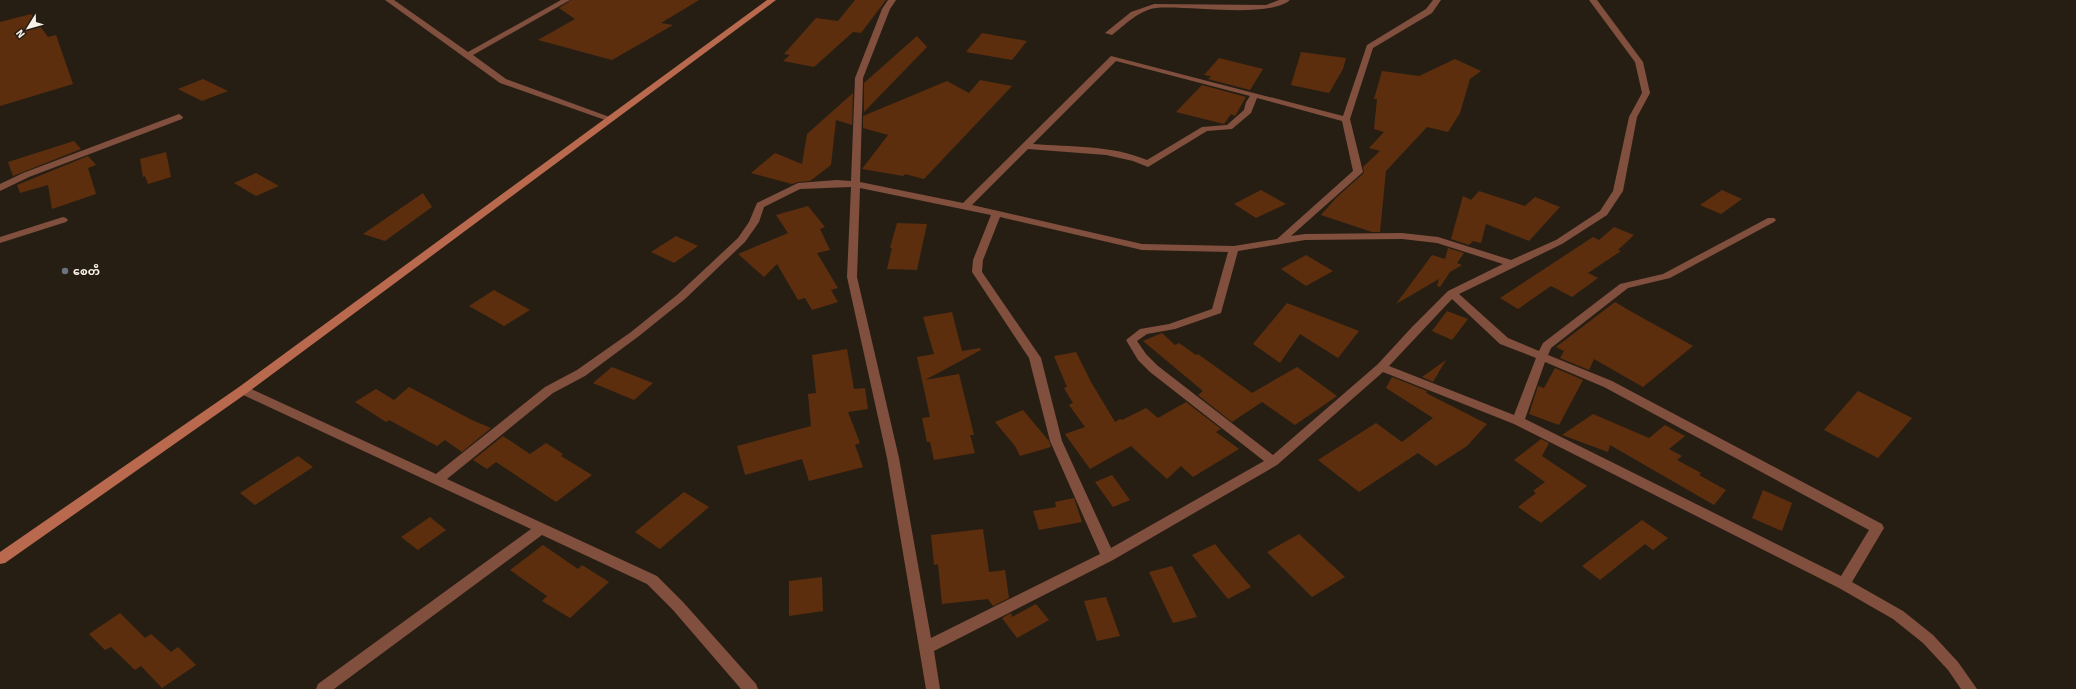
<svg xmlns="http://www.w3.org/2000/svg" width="2076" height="689" font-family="'Source Sans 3','Noto Sans Myanmar',sans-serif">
  <rect width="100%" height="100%" fill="#271e13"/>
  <g fill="#5c2e0e">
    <path d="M 571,0 L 699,0 L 661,23 L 673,25 L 612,60 L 538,40 L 575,19 L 559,8 Z"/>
    <path d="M 855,0 L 886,0 L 861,33 L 853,32 L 814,67 L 783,61 L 790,55 L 784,54 L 816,18 L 838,21 Z"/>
    <path d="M 31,14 L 48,37 L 56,35 L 73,84 L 0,106 L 0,22 Z"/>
    <path d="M 982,33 L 1027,41 L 1012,60 L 966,52 Z"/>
    <path d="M 917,36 L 927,47 L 864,112 L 864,83 Z"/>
    <path d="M 1301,52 L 1346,58 L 1343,69 L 1329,93 L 1291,85 Z"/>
    <path d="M 1219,58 L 1263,69 L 1250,90 L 1208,79 L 1211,76 L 1204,75 Z"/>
    <path d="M 1455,59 L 1481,71 L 1470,79 L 1460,113 L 1448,132 L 1427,127 L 1386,171 L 1380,232 L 1372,232 L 1321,215 L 1336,198 L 1364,173 L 1363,167 L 1380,151 L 1369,148 L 1384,132 L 1374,129 L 1377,99 L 1374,99 L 1382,71 L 1419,76 Z"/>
    <path d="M 203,79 L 228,91 L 202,101 L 178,89 Z"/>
    <path d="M 980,80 L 1012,86 L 924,179 L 905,174 L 903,176 L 862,169 L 888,135 L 863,128 L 863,116 L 947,81 L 969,93 Z"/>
    <path d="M 1202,85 L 1246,97 L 1235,116 L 1231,114 L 1224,124 L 1176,112 Z"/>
    <path d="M 853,93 L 852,125 L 836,120 L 831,165 L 810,181 L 798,182 L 792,184 L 751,173 L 775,153 L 802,164 L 807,134 Z"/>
    <path d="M 74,141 L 81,149 L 13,176 L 8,162 Z"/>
    <path d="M 166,152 L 171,177 L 148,184 L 145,176 L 143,177 L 140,159 Z"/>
    <path d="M 88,156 L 96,165 L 88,168 L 96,194 L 52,209 L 48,185 L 20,193 L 17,185 Z"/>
    <path d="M 256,173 L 279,186 L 256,196 L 234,183 Z"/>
    <path d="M 1261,190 L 1286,204 L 1256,218 L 1234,204 Z"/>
    <path d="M 1722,190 L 1742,199 L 1721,214 L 1700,205 Z"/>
    <path d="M 1479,191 L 1525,206 L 1535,197 L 1560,207 L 1529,241 L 1486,224 L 1481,243 L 1473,241 L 1469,245 L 1451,239 L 1463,196 L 1471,200 Z"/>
    <path d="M 423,193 L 432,207 L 385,241 L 363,234 Z"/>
    <path d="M 808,206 L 825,227 L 820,229 L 830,250 L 817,253 L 838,288 L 831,290 L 838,302 L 812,310 L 805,298 L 798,300 L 777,264 L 764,277 L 738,254 L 788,233 L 776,215 Z"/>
    <path d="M 897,223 L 927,224 L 917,270 L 887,269 L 892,248 L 890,248 Z"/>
    <path d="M 1614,227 L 1634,235 L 1618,250 L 1621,251 L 1588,273 L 1598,278 L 1572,297 L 1551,286 L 1518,309 L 1500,298 L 1593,237 L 1599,240 Z"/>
    <path d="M 676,236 L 698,246 L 674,263 L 651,252 Z"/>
    <path d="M 1448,248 L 1464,253 L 1457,263 L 1462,265 L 1450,272 L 1440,287 L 1437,286 L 1439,279 L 1396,304 L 1432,255 L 1445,259 Z"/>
    <path d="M 1306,255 L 1333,271 L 1306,286 L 1281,269 Z"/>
    <path d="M 494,290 L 530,310 L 504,326 L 469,306 Z"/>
    <path d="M 1615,302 L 1632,312 L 1693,346 L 1643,387 L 1594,359 L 1589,370 L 1560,358 L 1564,351 L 1556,347 Z"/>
    <path d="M 1287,303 L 1359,331 L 1338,358 L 1300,334 L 1280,363 L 1253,344 Z"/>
    <path d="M 1447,311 L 1468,319 L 1452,340 L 1432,331 Z"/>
    <path d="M 952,312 L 962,351 L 980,348 L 981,350 L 925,380 L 959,374 L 974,435 L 970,435 L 975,453 L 934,460 L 930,442 L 927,442 L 922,418 L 930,417 L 917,357 L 934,354 L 923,317 Z"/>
    <path d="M 1162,333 L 1175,345 L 1179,343 L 1196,355 L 1198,354 L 1252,393 L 1297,367 L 1337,396 L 1295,425 L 1262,402 L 1232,422 L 1198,395 L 1203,391 L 1143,341 Z"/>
    <path d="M 847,349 L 854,389 L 865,388 L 868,409 L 848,412 L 860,443 L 855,445 L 863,467 L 809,481 L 802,459 L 745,475 L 737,446 L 811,426 L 808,394 L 816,393 L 812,355 Z"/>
    <path d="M 1076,352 L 1091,382 L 1115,422 L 1120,419 L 1122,420 L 1146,408 L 1158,418 L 1186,402 L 1221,429 L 1216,432 L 1239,449 L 1193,477 L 1181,466 L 1167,479 L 1131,446 L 1090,469 L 1065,434 L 1085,427 L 1069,405 L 1073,403 L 1064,388 L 1067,387 L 1054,356 Z"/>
    <path d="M 1446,360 L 1433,382 L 1422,377 Z"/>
    <path d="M 612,367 L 653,383 L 634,400 L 593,383 Z"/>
    <path d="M 1555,368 L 1583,380 L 1559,425 L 1529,414 L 1538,386 L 1544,388 Z"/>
    <path d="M 1392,377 L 1427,391 L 1426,393 L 1487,424 L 1467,446 L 1436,466 L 1418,453 L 1359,492 L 1318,460 L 1376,423 L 1402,442 L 1433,418 L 1386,388 Z"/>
    <path d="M 409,387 L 472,420 L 491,428 L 462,452 L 445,440 L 437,446 L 389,420 L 386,422 L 355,402 L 376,389 L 394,400 Z"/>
    <path d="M 1858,391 L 1912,418 L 1878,458 L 1824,430 Z"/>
    <path d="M 1023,410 L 1049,441 L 1051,447 L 1020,456 L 1015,446 L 995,422 Z"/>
    <path d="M 1593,414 L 1649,438 L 1665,425 L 1685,436 L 1669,449 L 1682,456 L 1677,460 L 1701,473 L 1699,475 L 1726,490 L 1714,505 L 1610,445 L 1608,452 L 1562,435 Z"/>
    <path d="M 503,436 L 530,454 L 546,443 L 563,454 L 561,456 L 592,475 L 556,502 L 496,462 L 487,469 L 473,460 Z"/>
    <path d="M 1541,439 L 1549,443 L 1542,456 L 1587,486 L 1541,523 L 1518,507 L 1536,493 L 1533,491 L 1545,482 L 1514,460 Z"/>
    <path d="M 298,456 L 313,467 L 255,505 L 240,493 Z"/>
    <path d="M 1112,475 L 1130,500 L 1113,507 L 1095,482 Z"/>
    <path d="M 1763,490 L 1792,503 L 1782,531 L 1752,518 Z"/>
    <path d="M 684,492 L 709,507 L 660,549 L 635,532 Z"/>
    <path d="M 1074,498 L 1082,522 L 1039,530 L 1033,511 L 1056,507 L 1055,502 Z"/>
    <path d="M 430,517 L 446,530 L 418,550 L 401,537 Z"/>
    <path d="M 1642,520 L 1668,538 L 1653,550 L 1645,544 L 1600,580 L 1582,566 Z"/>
    <path d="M 983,529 L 989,572 L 1005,570 L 1009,598 L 993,606 L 988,599 L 942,604 L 938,564 L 934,565 L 931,535 Z"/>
    <path d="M 1299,534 L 1345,577 L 1312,597 L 1267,552 Z"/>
    <path d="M 1215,544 L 1222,553 L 1251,587 L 1228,599 L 1192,555 Z"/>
    <path d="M 543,545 L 578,569 L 582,565 L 609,582 L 570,618 L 542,601 L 547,596 L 510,570 Z"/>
    <path d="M 1172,566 L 1197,617 L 1173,623 L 1149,572 Z"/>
    <path d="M 822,577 L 823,611 L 789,616 L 789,581 Z"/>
    <path d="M 1106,597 L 1120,636 L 1097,641 L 1084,601 Z"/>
    <path d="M 1036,604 L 1049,620 L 1017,638 L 1002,618 L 1011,613 L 1012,617 Z"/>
    <path d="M 120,613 L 145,638 L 151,634 L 171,652 L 178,647 L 196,665 L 162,688 L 141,666 L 135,670 L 111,647 L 105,650 L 89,634 Z"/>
  </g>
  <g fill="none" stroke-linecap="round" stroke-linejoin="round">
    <g fill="#814f3e" fill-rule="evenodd">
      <path d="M 385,0 L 394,0 L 468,52 L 561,0 L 570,0 L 473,55 L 506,79 L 615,119 L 611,122 L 608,121 L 500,83 Z"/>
      <path d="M 888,0 L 896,0 L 890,9 L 863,78 L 860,182 L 963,203 L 1111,56 L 1343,116 L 1367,45 L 1426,9 L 1433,0 L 1441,0 L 1432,13 L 1373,48 L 1350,119 L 1363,172 L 1291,236 L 1305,234 L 1402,233 L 1438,237 L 1511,260 L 1556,240 L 1600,211 L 1613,191 L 1629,117 L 1642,93 L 1635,62 L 1589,0 L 1597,0 L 1643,62 L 1650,93 L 1637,117 L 1623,191 L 1607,215 L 1562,244 L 1459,294 L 1508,338 L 1539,351 L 1543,343 L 1620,284 L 1663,274 L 1768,218 L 1774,218 L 1776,220 L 1774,222 L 1670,278 L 1628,288 L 1551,348 L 1548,355 L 1612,381 L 1882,524 L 1884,528 L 1852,582 L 1903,611 L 1933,635 L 1958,662 L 1977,689 L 1961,689 L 1948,670 L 1923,643 L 1893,619 L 1839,588 L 1514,424 L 1383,372 L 1277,465 L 1113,560 L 934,651 L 940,689 L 926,689 L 887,458 L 847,277 L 851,187 L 800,189 L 764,207 L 759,222 L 745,242 L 685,299 L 639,336 L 585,376 L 553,393 L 447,479 L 657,576 L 683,602 L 756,684 L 758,689 L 741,689 L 673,610 L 647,584 L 542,535 L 334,689 L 316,689 L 318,684 L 531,529 L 239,393 L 237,390 L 239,387 L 247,387 L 436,474 L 545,387 L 577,370 L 631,332 L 677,295 L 738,238 L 749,222 L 757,203 L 798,183 L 837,180 L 851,181 L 855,78 L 882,9 ZM 1116,61 L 1250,96 L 1246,102 L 1244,110 L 1227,125 L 1202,127 L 1147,160 C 1112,145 1071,147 1033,144 ZM 1257,98 L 1342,121 L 1353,171 L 1277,239 L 1234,246 L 1142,244 L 972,205 L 1028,149 L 1106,155 L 1133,161 L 1148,167 L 1207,131 L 1232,129 L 1251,113 ZM 860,188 L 991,215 L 973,260 L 972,272 L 1029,358 L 1050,441 L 1100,554 L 931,638 L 899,458 L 857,277 ZM 1000,217 L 1142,250 L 1228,252 L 1212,309 L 1169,324 L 1140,329 L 1126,340 L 1138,360 L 1150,372 L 1264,461 L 1111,548 L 1062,441 L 1041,358 L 982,272 L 983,260 ZM 1402,239 L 1437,243 L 1503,264 L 1448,291 L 1412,327 L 1378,364 L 1273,455 L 1158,366 L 1146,354 L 1137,341 L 1147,334 L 1175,329 L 1221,313 L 1238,251 L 1305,240 ZM 1452,299 L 1500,344 L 1536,358 L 1514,415 L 1389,366 ZM 1545,362 L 1604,387 L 1869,530 L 1841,576 L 1525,419 Z"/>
      <path d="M 1279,0 L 1290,0 C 1268,19 1187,5 1156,8 C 1139,10 1125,25 1112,35 L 1105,33 L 1131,12 L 1154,4 L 1266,5 Z"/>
      <path d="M 179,114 L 183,117 L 182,119 L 29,177 L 0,191 L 0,184 L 23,173 Z"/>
      <path d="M 63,217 L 66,218 L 68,220 L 66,222 L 0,243 L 0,237 Z"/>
    </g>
    <path fill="#b8694e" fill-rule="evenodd" d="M 767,0 L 776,0 L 247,393 L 5,563 L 0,564 L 0,552 L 239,387 Z"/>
  </g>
  <circle fill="#6b7280" stroke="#271e13" stroke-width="1.5" cx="65" cy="271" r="4"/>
  <g text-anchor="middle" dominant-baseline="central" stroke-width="3" stroke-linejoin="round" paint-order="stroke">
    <g font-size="11" font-weight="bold" fill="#f7f1e9" stroke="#271e13" text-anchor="start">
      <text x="73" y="271">စေတီ</text>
    </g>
  </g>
  <g transform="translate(28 28) rotate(233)" stroke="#271e13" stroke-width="3" paint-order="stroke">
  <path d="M0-3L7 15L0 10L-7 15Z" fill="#f7f1e9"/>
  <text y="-6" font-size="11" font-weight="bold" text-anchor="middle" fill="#f7f1e9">N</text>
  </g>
</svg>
